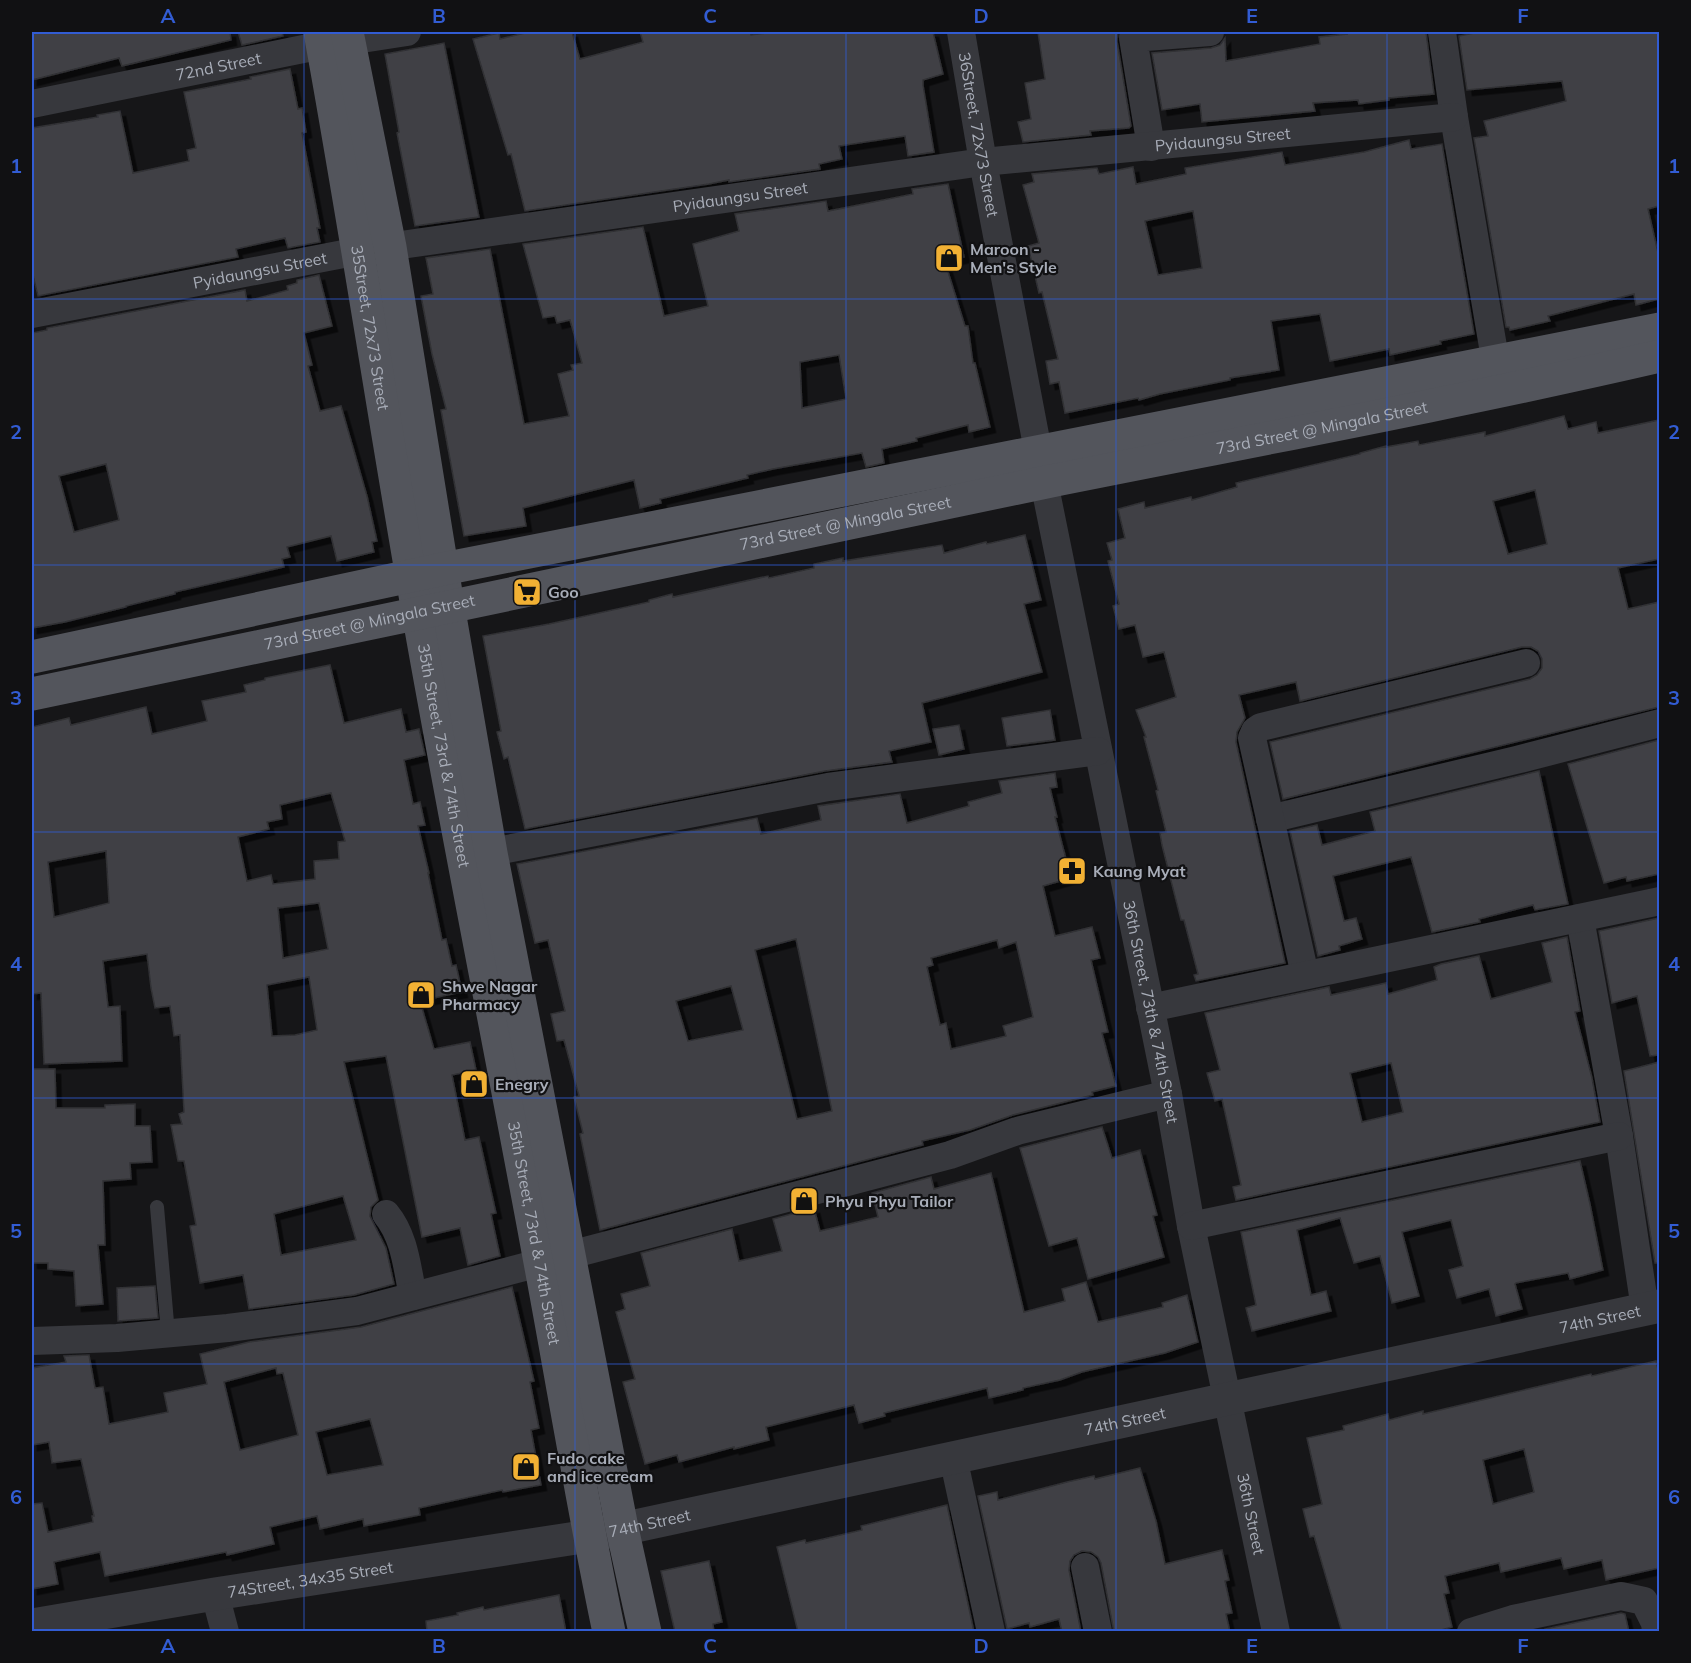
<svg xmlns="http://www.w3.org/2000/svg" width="1691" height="1663" font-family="Mulish,sans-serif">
  <defs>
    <filter id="shadow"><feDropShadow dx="5.5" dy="5.5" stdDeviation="0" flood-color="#0009"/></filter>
  </defs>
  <rect width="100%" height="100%" fill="#161618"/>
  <g fill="#404145" stroke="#303034" stroke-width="1.5" fill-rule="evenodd" filter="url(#shadow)">
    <path d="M 32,32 L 230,32 L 231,40 L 122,66 L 119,58 L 32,80 Z"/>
    <path d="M 238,32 L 282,32 L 283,36 L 242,45 Z"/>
    <path d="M 529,32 L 572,32 L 580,59 L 643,42 L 640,32 L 750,32 L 751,35 L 774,32 L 933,32 L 943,74 L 923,80 L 923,85 L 934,152 L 908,156 L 905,136 L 839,146 L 842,159 L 819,164 L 820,169 L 729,182 L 729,180 L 709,184 L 525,211 L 511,154 L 508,155 L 473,39 L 499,33 L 500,39 Z"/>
    <path d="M 1038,32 L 1118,32 L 1117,41 L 1131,126 L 1129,128 L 1090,131 L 1091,135 L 1023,142 L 1018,122 L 1031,119 L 1025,83 L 1045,79 Z"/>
    <path d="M 1346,32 L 1426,32 L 1434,94 L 1389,98 L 1389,100 L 1359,104 L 1358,100 L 1313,103 L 1315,111 L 1202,122 L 1200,104 L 1162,110 L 1152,53 L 1211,48 L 1220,45 L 1225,38 L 1226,61 L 1320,44 L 1319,37 L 1347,34 Z"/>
    <path d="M 1479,32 L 1659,32 L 1659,206 L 1648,209 L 1659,257 L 1659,299 L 1636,305 L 1634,294 L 1548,316 L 1550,321 L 1510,330 L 1509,327 L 1506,327 L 1474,138 L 1488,136 L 1484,121 L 1566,101 L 1562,81 L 1467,90 L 1459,36 Z"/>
    <path d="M 444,43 L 479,217 L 415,226 L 397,133 L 399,132 L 385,54 Z"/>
    <path d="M 290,69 L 298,109 L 302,108 L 306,132 L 302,133 L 320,228 L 317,228 L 320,242 L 288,248 L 285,238 L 236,249 L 238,257 L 38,296 L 32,271 L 32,128 L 98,117 L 97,115 L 120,111 L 133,173 L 189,161 L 187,150 L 196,148 L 184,92 L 251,79 L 250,77 Z"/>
    <path d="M 1409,140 L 1411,149 L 1442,144 L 1474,334 L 1440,341 L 1441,344 L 1390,355 L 1389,349 L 1330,361 L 1320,314 L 1271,321 L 1279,370 L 1230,378 L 1230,380 L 1160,394 L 1139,400 L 1138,398 L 1065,413 L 1059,382 L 1050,384 L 1046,361 L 1058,359 L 1042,292 L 1039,293 L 1028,246 L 1039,243 L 1023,185 L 1034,182 L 1032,174 L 1097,168 L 1099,174 L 1133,167 L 1136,184 L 1186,174 L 1185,168 L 1282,152 L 1285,165 L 1364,152 ZM 1193,211 L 1202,268 L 1158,275 L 1145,221 Z"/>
    <path d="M 948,184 L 964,257 L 945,262 L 965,326 L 968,326 L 973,363 L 975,363 L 990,427 L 969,432 L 968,425 L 916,438 L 917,441 L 882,449 L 884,463 L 866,467 L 862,453 L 773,469 L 747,475 L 748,478 L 660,499 L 661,503 L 640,508 L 634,480 L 523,508 L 526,526 L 464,536 L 441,410 L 446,409 L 432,354 L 421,296 L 433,294 L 426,258 L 490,249 L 524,424 L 569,416 L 558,374 L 573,370 L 571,365 L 582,363 L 570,320 L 557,323 L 555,316 L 543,318 L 523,244 L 643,227 L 664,316 L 708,306 L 693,244 L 739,231 L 735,214 L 826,201 L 828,211 L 913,194 L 912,189 ZM 839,355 L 846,399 L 802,408 L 800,362 Z"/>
    <path d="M 319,275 L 332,326 L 304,333 L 312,365 L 308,366 L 320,411 L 341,406 L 367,496 L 377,541 L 372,542 L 374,552 L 337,561 L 331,536 L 287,547 L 290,557 L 282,559 L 284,567 L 175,592 L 175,594 L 126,606 L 126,607 L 65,622 L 32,628 L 32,333 L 47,330 L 47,328 L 245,290 L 247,301 L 288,290 L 287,286 L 297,283 L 297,280 ZM 106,464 L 119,520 L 74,532 L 59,476 Z"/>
    <path d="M 1564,416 L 1568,429 L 1596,422 L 1598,433 L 1659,420 L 1659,559 L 1618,568 L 1628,609 L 1659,602 L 1659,707 L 1283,799 L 1270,742 L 1530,679 L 1537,675 L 1542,668 L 1542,659 L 1538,651 L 1531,647 L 1522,647 L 1300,701 L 1296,682 L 1239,695 L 1245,718 L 1237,732 L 1236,742 L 1285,963 L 1196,981 L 1194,975 L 1198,974 L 1184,920 L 1181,920 L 1162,845 L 1160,833 L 1166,832 L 1156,791 L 1158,790 L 1144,737 L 1146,737 L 1136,710 L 1176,697 L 1164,652 L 1143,657 L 1135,625 L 1119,629 L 1113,606 L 1119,604 L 1108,561 L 1112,560 L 1107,543 L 1125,538 L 1118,509 L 1144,502 L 1145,508 L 1191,497 L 1192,500 L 1237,487 L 1236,483 L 1360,454 L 1360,453 L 1386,446 L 1386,447 L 1418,441 L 1419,445 L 1485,432 L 1485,436 ZM 1535,490 L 1547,544 L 1508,554 L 1493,501 Z"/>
    <path d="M 1025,535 L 1041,600 L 1024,604 L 1042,672 L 922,703 L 931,742 L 889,751 L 892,762 L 825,771 L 525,829 L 508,757 L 504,759 L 497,732 L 501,731 L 483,636 L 549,624 L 649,602 L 649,600 L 672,594 L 673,597 L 768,576 L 769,578 L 814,568 L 814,564 L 843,558 L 843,561 L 942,545 L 944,553 L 986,542 L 987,544 Z"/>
    <path d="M 330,665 L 344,723 L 401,709 L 406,732 L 419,729 L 425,755 L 404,760 L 413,804 L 420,802 L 425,825 L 418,826 L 429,873 L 428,873 L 442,940 L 446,939 L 452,966 L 456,965 L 462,992 L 420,1001 L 434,1049 L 470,1042 L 476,1070 L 452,1075 L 465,1140 L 479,1137 L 496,1213 L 491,1214 L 500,1256 L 468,1265 L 460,1228 L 422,1237 L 386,1056 L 344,1062 L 378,1200 L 371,1207 L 370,1216 L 386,1248 L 394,1284 L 354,1295 L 249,1309 L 243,1275 L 200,1283 L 190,1226 L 196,1225 L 184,1161 L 178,1161 L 171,1125 L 182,1124 L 179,1114 L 184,1112 L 180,1035 L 174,1036 L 170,1006 L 155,1008 L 151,988 L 147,954 L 103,961 L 108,1007 L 120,1006 L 122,1061 L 44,1064 L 41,993 L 32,994 L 32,727 L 69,718 L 71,725 L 146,707 L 152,734 L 207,721 L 202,701 L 246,692 L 244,685 L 265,680 L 265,678 ZM 331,793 L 345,841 L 338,842 L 339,859 L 314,861 L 315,879 L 273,884 L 271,875 L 247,881 L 238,837 L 269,829 L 267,822 L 282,819 L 280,805 ZM 106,851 L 109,903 L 54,917 L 48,862 ZM 319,903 L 328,949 L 283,958 L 278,908 ZM 309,977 L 317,1030 L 295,1035 L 272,1036 L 267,985 ZM 343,1196 L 356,1240 L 281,1255 L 274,1214 Z"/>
    <path d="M 1050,710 L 1055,740 L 1007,746 L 1002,718 Z"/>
    <path d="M 959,725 L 964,749 L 939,755 L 933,729 Z"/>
    <path d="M 1659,740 L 1659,874 L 1627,881 L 1626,877 L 1604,883 L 1568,764 Z"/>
    <path d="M 1539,771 L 1568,904 L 1535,910 L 1533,905 L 1479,919 L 1480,922 L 1432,932 L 1411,857 L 1333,876 L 1344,921 L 1356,918 L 1362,939 L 1339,946 L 1340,950 L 1318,956 L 1290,831 L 1317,825 L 1322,845 L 1375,831 L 1370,812 Z"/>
    <path d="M 1055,773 L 1057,787 L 1050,788 L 1057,817 L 1055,817 L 1071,878 L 1043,886 L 1055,936 L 1092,927 L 1100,958 L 1091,960 L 1108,1032 L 1102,1033 L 1116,1086 L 1092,1092 L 1093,1095 L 1013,1115 L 970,1130 L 922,1141 L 923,1145 L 600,1230 L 580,1134 L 583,1133 L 574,1097 L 579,1096 L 564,1040 L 557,1041 L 551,1014 L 565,1011 L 548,940 L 535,943 L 517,864 L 757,818 L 761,834 L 821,820 L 818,806 L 900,794 L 907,823 L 969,806 L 968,802 L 1002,793 L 999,781 ZM 796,939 L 832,1111 L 797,1119 L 755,950 ZM 997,940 L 999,948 L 1016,942 L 1033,1017 L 1003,1026 L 1006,1036 L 951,1049 L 946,1023 L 940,1025 L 927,967 L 933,965 L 931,958 ZM 731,986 L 743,1030 L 688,1041 L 676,1001 Z"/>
    <path d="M 1659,918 L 1659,1055 L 1650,1056 L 1637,996 L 1612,1003 L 1599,931 Z"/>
    <path d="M 1567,937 L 1580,1011 L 1575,1012 L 1592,1078 L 1600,1122 L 1236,1200 L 1233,1187 L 1241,1185 L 1222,1099 L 1215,1101 L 1207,1073 L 1220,1070 L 1205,1013 L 1329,987 L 1331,995 L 1386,983 L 1388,994 L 1437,980 L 1434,967 L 1441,964 L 1479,956 L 1491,999 L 1552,982 L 1542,943 ZM 1391,1063 L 1403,1112 L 1362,1122 L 1350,1073 Z"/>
    <path d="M 1659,1062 L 1659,1263 L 1655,1263 L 1624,1071 Z"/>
    <path d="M 32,1069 L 55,1069 L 56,1108 L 105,1108 L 105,1105 L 135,1104 L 135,1126 L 150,1126 L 152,1162 L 130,1163 L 131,1179 L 103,1181 L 105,1245 L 98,1245 L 103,1304 L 76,1306 L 74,1271 L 48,1269 L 48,1263 L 32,1263 Z"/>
    <path d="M 1102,1127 L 1112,1158 L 1140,1150 L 1157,1215 L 1153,1216 L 1164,1257 L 1088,1279 L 1077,1238 L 1049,1246 L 1020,1148 Z"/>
    <path d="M 1580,1161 L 1590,1204 L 1603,1270 L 1570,1279 L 1568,1273 L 1516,1283 L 1515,1284 L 1522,1309 L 1496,1316 L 1489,1289 L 1457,1298 L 1449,1270 L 1463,1266 L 1451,1220 L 1402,1232 L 1419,1296 L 1392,1303 L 1380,1256 L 1354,1263 L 1340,1218 L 1297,1230 L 1311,1295 L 1326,1291 L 1331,1311 L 1252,1331 L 1246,1308 L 1256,1305 L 1241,1232 Z"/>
    <path d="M 991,1173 L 1024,1312 L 1065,1301 L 1062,1289 L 1086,1282 L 1098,1322 L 1163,1307 L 1162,1303 L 1187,1295 L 1198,1342 L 1165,1353 L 1082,1372 L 1060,1380 L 1023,1388 L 1023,1390 L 989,1398 L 987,1388 L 884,1413 L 885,1416 L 859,1423 L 854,1405 L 766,1427 L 769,1440 L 734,1449 L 734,1447 L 679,1462 L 677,1455 L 645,1464 L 623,1382 L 635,1379 L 616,1312 L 625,1309 L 621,1294 L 650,1286 L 641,1253 L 732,1229 L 739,1261 L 782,1251 L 773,1219 L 814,1208 L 820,1231 L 878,1217 L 872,1193 L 931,1177 L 934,1189 Z"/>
    <path d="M 155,1286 L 158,1318 L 118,1321 L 117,1288 Z"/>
    <path d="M 512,1287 L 534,1381 L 530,1382 L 539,1428 L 531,1430 L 541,1485 L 503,1492 L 502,1490 L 419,1508 L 420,1515 L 364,1526 L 363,1519 L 320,1529 L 317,1516 L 270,1527 L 274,1544 L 227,1555 L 226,1552 L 105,1576 L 100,1552 L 54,1562 L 58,1584 L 32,1589 L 32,1504 L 42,1503 L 48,1532 L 93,1522 L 92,1516 L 94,1516 L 81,1459 L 52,1463 L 49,1442 L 32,1445 L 32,1368 L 66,1362 L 64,1356 L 89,1355 L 95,1388 L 103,1387 L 109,1424 L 168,1412 L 164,1393 L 207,1384 L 200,1354 L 249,1342 L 361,1327 ZM 276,1368 L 277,1374 L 283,1373 L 298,1435 L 240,1450 L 224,1382 ZM 370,1419 L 383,1465 L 327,1475 L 316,1432 Z"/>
    <path d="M 1656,1361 L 1659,1374 L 1659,1568 L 1606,1580 L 1602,1560 L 1564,1569 L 1561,1558 L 1501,1572 L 1499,1563 L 1445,1576 L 1449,1593 L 1444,1594 L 1452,1627 L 1434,1632 L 1342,1632 L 1314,1536 L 1310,1537 L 1303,1509 L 1322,1504 L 1307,1438 L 1344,1430 L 1343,1426 L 1388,1414 L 1389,1420 L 1423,1411 L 1423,1414 L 1591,1374 L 1592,1376 ZM 1524,1449 L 1534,1492 L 1493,1504 L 1483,1460 Z"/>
    <path d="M 1140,1468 L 1156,1521 L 1165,1564 L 1222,1550 L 1229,1580 L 1225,1581 L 1232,1613 L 1226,1614 L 1230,1632 L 1114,1632 L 1101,1563 L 1098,1557 L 1091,1552 L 1082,1551 L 1074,1555 L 1070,1561 L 1069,1570 L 1081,1632 L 1062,1632 L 1059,1619 L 1030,1627 L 1029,1623 L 1007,1629 L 978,1496 L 997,1492 L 998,1500 L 1067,1482 L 1094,1476 L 1095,1479 Z"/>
    <path d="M 947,1505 L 974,1632 L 798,1632 L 777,1547 L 805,1540 L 806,1543 L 862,1530 L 861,1526 Z"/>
    <path d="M 709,1561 L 722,1622 L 713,1624 L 714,1632 L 675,1632 L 661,1571 Z"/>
    <path d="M 559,1595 L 566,1632 L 427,1632 L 426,1621 L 458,1615 L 457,1613 L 483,1607 L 484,1610 Z"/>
    <path d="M 1621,1613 L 1625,1614 L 1629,1632 L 1546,1632 L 1545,1629 Z"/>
  </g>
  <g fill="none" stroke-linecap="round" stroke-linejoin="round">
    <path stroke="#37383d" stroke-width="14" d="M 157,1207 L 168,1334"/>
    <g stroke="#37383d" stroke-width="28">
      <path id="s1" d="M 961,32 L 983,162 L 1044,482 L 1168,1094 L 1191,1226 L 1276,1632"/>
      <path d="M 1442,32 L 1454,117 L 1499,382"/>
      <path id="s2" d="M 32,104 L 323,45 L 407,32"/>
      <path d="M 1151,147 L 1133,38 L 1210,32"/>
      <path id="s3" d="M 32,314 L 359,251 L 983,162 L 1454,117"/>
      <path d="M 1270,819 L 1516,760 L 1660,723"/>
      <path d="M 471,856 L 828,787 L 1098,751"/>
      <path d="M 1580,918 L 1619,1136 L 1645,1309"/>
      <path d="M 1305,975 L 1252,738 L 1255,731 L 1261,727 L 1526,663"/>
      <path d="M 1150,1008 L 1660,901"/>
      <path d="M 386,1214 C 405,1237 407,1268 413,1296"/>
      <path d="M 1191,1226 L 1619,1136"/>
      <path d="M 32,1341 L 117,1338 L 228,1328 L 357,1311 L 950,1155 L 1017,1131 L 1168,1094"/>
      <path d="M 953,1457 L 991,1632"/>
      <path d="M 1085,1567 L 1098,1632"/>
      <path d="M 215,1594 L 225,1632"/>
      <path d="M 1471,1632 L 1513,1619 L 1621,1596 L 1644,1601 L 1655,1623 L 1656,1632"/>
    </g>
    <path stroke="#37383d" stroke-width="33" id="s4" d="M 32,1625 L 215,1594 L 589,1536 L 1660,1306"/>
    <g stroke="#53555c" stroke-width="33">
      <path id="s5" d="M 320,32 C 355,224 384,418 418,612 C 456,829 500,1045 540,1262 C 563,1385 583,1509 609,1632"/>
      <path d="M 347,32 L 390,247 L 448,605 L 491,853 L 622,1528 L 645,1632"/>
      <path d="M 32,657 L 443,569 L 1660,329"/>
      <path id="s6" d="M 32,694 C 369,621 707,550 1046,482 C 1251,441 1456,403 1660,356"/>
    </g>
  </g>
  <path fill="none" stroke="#325cd3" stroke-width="1.5" stroke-opacity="0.55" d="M 304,32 L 304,1632M 575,32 L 575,1632M 846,32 L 846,1632M 1116,32 L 1116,1632M 1387,32 L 1387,1632M 32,299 L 1660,299M 32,565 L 1660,565M 32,832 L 1660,832M 32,1098 L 1660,1098M 32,1364 L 1660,1364"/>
  <defs>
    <g id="shop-square" transform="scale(1.5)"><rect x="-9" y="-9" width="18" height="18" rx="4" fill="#f2b134" stroke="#111113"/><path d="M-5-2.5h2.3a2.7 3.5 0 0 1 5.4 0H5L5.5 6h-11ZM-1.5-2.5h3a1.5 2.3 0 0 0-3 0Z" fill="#111"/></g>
    <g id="supermarket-square" transform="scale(1.5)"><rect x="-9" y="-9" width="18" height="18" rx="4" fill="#f2b134" stroke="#111113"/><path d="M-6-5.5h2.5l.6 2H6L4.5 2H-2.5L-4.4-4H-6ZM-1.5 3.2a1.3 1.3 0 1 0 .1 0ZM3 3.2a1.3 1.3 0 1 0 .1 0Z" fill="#111"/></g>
    <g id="pharmacy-square" transform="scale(1.5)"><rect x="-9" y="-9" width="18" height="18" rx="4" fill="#f2b134" stroke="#111113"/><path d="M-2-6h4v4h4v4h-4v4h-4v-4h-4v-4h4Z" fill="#111"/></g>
  </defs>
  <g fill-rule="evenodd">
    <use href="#shop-square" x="949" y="258"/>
    <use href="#supermarket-square" x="527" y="592"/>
    <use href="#pharmacy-square" x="1072" y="871"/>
    <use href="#shop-square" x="421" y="995"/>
    <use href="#shop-square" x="474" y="1084"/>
    <use href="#shop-square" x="804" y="1201"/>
    <use href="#shop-square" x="526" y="1467"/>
  </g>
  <g text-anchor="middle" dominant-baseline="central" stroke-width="4.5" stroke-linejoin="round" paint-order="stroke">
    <g font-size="16" fill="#a8adb8" stroke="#111113">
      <text stroke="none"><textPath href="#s2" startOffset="190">72nd Street</textPath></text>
      <text stroke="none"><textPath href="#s1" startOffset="104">36Street, 72x73 Street</textPath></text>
      <text stroke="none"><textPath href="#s3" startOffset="1204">Pyidaungsu Street</textPath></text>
      <text stroke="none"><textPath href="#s3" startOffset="718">Pyidaungsu Street</textPath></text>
      <text stroke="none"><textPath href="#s3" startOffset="232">Pyidaungsu Street</textPath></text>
      <text stroke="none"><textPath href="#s5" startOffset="300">35Street, 72x73 Street</textPath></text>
      <text stroke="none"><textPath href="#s6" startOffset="1317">73rd Street @ Mingala Street</textPath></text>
      <text stroke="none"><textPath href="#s6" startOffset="831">73rd Street @ Mingala Street</textPath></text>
      <text stroke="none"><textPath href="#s6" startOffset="345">73rd Street @ Mingala Street</textPath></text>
      <text stroke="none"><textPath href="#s5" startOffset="734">35th Street, 73rd &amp; 74th Street</textPath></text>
      <text stroke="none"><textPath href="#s1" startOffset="998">36th Street, 73th &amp; 74th Street</textPath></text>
      <text stroke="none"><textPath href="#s5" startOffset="1220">35th Street, 73rd &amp; 74th Street</textPath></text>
      <text stroke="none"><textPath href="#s4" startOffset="1598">74th Street</textPath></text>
      <text stroke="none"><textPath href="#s4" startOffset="1112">74th Street</textPath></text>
      <text stroke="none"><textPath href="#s1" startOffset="1510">36th Street</textPath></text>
      <text stroke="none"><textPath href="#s4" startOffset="626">74th Street</textPath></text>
      <text stroke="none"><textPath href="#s4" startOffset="282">74Street, 34x35 Street</textPath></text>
    </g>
    <g font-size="16" font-weight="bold" fill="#a8adb8" stroke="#111113" text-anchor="start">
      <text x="970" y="249">Maroon -<tspan x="970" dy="18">Men's Style</tspan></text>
      <text x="548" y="592">Goo</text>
      <text x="1093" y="871">Kaung Myat</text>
      <text x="442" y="986">Shwe Nagar<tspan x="442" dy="18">Pharmacy</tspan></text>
      <text x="495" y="1084">Enegry</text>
      <text x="825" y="1201">Phyu Phyu Tailor</text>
      <text x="547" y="1458">Fudo cake<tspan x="547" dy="18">and ice cream</tspan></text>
    </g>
  </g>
  <rect width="1691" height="1663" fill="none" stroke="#111113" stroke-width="66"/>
  <rect x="33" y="33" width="1625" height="1597" fill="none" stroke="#325cd3" stroke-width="2"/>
  <g font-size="20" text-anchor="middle" font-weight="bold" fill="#325cd3">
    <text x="168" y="23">A</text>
    <text x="439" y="23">B</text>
    <text x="710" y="23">C</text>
    <text x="981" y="23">D</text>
    <text x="1252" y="23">E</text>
    <text x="1523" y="23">F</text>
    <text x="16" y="173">1</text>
    <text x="1674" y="173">1</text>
    <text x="16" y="439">2</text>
    <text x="1674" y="439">2</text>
    <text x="16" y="705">3</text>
    <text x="1674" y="705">3</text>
    <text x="16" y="971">4</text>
    <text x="1674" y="971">4</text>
    <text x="16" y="1238">5</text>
    <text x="1674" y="1238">5</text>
    <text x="16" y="1504">6</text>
    <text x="1674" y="1504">6</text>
    <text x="168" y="1653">A</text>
    <text x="439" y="1653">B</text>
    <text x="710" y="1653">C</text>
    <text x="981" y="1653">D</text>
    <text x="1252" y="1653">E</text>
    <text x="1523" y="1653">F</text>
  </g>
</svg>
